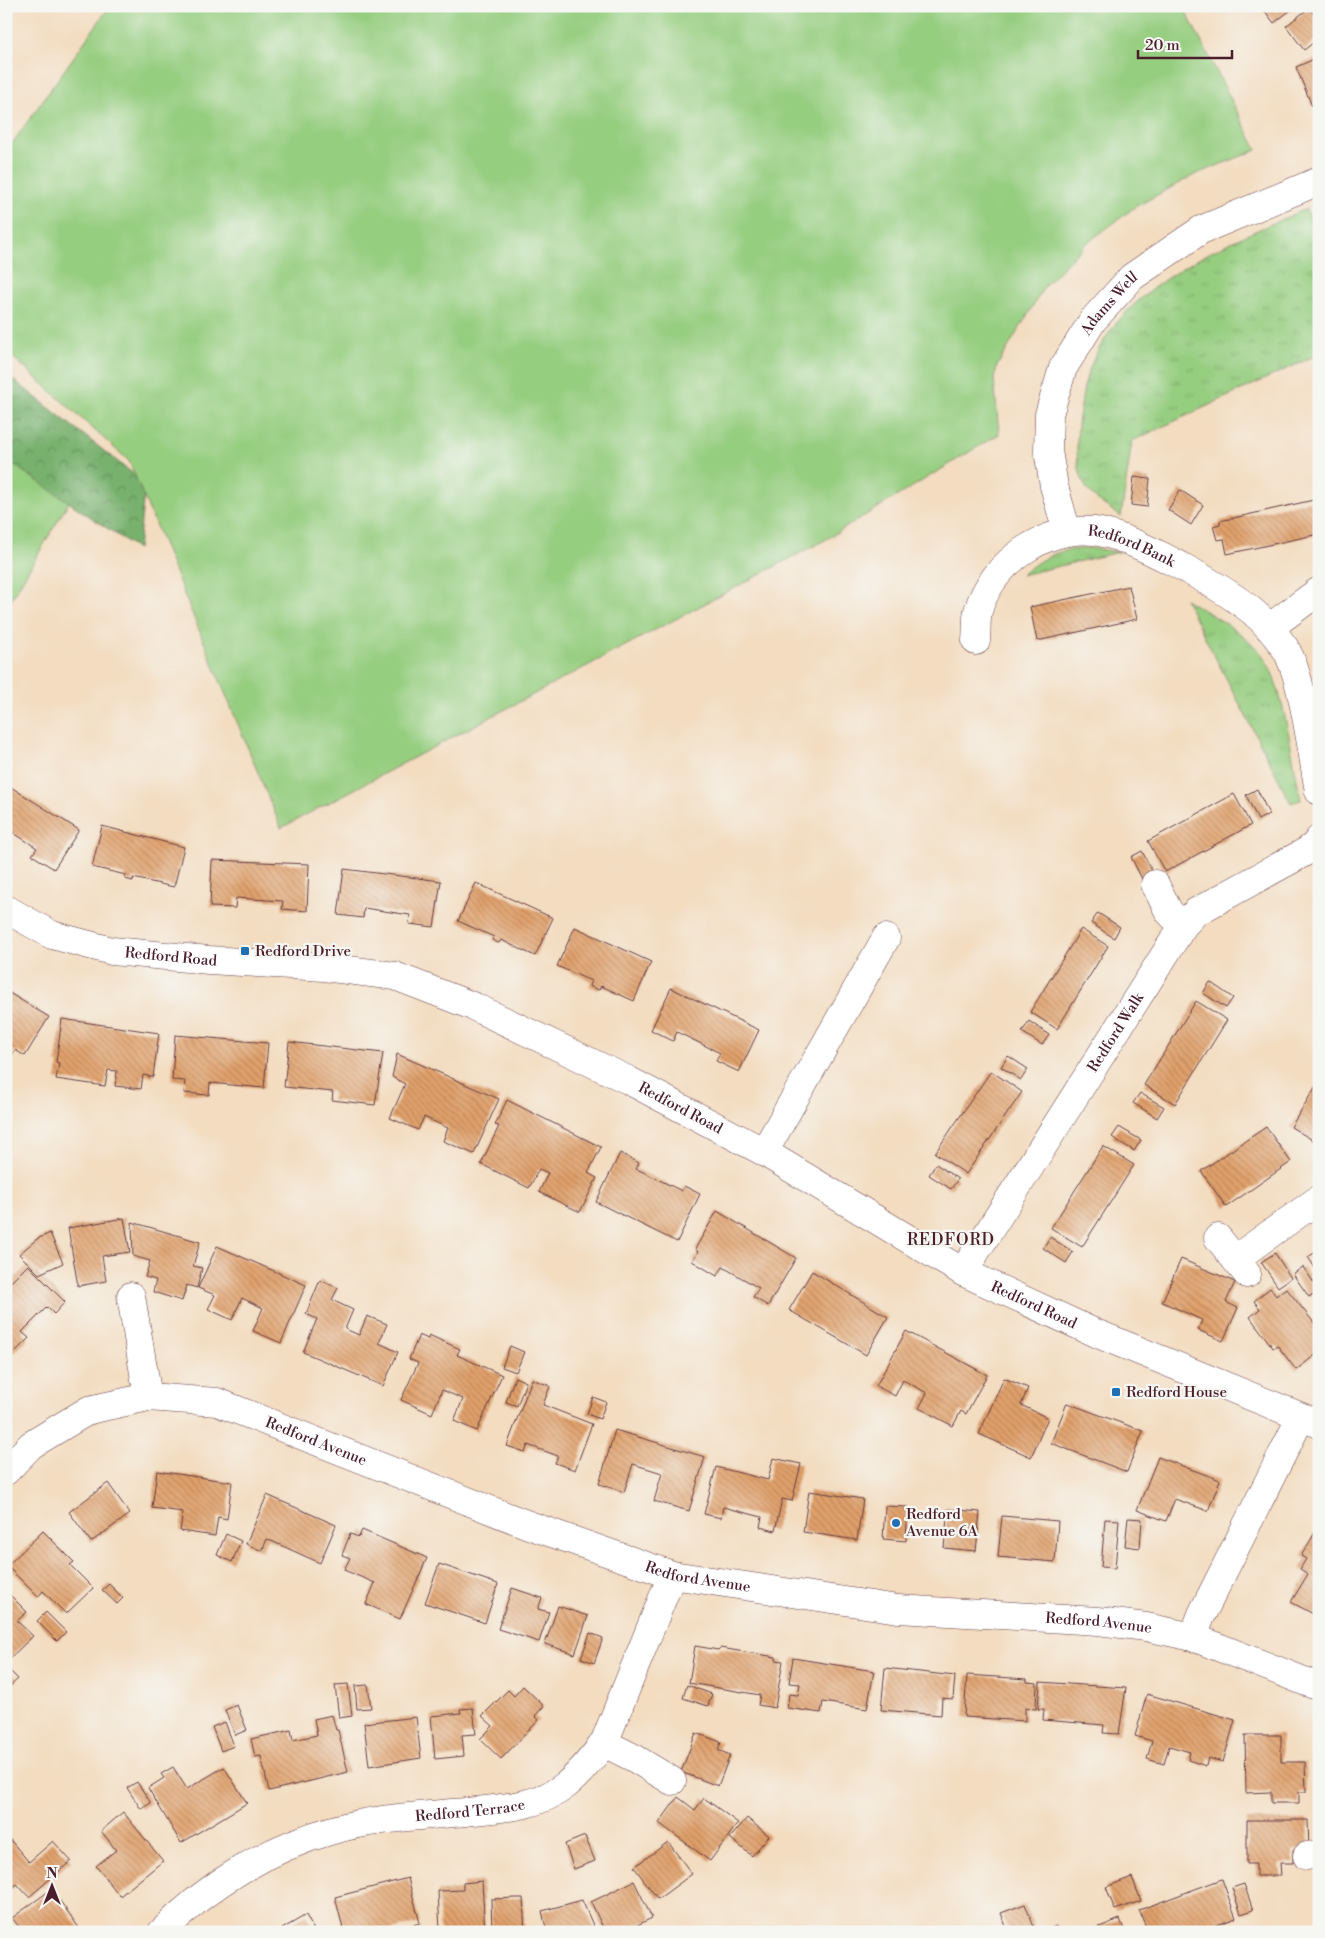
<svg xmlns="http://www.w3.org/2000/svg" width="1325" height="1938" font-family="'Libre Bodoni',serif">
  <defs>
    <pattern id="grass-tufts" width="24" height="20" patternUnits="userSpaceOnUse" patternTransform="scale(1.25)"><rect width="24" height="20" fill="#96ce80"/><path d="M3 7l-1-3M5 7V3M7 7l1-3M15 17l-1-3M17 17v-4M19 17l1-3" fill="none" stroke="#83b06f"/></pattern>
    <pattern id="forest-crowns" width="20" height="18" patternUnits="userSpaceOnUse" patternTransform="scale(1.25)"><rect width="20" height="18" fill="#78b16e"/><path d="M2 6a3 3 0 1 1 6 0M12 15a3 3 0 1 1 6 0" fill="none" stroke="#648f5b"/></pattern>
    <pattern id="building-back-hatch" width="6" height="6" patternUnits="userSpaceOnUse" patternTransform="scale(1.25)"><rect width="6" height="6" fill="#e1a16c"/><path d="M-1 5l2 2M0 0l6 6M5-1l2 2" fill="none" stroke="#b88359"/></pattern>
  </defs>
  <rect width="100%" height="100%" fill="#f6f6f2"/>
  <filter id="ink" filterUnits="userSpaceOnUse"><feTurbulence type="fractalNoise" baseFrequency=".02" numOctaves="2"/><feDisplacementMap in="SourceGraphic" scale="10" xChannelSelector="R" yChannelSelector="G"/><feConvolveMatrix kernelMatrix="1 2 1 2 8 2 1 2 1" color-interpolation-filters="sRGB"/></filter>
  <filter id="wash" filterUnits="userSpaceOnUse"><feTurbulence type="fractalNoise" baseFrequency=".0096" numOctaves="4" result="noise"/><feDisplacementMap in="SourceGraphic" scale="20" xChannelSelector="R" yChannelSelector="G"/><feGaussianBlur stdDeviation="1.12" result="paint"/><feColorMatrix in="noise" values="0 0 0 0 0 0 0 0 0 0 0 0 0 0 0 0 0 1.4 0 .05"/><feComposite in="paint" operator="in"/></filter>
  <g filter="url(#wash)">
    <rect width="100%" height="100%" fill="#f3dcbf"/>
    <g fill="url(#grass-tufts)" stroke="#707656">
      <path d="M 1306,209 L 1319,236 L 1319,354 L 1132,441 L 1121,517 C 1112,509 1099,503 1091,494 C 1074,475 1076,441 1079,417 C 1081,408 1082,397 1084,387 C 1108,288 1223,245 1306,209 Z"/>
      <path d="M 1089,548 L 1119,552 L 1021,575 C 1046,555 1056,550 1089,548 Z"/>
      <path d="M 1185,599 C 1212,616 1247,632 1265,659 C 1284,688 1293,764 1301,800 L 1291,803 Z"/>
    </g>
    <path fill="url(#forest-crowns)" stroke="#61684c" d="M 6,374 L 145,483 L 138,549 L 6,460 Z"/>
    <g fill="#96ce80" stroke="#707656">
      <path d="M 110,6 L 1183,6 L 1257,150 L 1196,174 L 1135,207 L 1087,243 L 1046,284 L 997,366 L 994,379 L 999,434 L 825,540 L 281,828 L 129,461 L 6,351 L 6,152 Z"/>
      <path d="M 6,460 L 69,502 L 6,608 Z"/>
    </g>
    <g id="blocks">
      <g fill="url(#building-back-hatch)">
        <path d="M 1261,6 L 1296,6 L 1274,23 Z"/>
        <path d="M 1309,8 L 1319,21 L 1319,38 L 1304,50 L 1286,26 Z"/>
        <path d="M 1319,57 L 1319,103 L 1312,106 L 1296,67 Z"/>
        <path d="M 1134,477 L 1150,479 L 1147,507 L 1131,505 Z"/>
        <path d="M 1180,490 L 1203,505 L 1191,525 L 1168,510 Z"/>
        <path d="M 1318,499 L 1319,534 L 1227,554 L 1224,539 L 1217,540 L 1213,526 L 1220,524 L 1220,521 Z"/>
        <path d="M 1129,586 L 1137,619 L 1037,641 L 1030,607 Z"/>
        <path d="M 6,784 L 79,830 L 54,869 L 32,855 L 37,848 L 6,828 Z"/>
        <path d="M 1257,789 L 1269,814 L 1258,820 L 1246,795 Z"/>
        <path d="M 1234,794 L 1251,825 L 1165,872 L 1148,841 Z"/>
        <path d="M 102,826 L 184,847 L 174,887 L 133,878 L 133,881 L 125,879 L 126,875 L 92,867 Z"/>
        <path d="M 1142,851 L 1154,875 L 1143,881 L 1131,857 Z"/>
        <path d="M 212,860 L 309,864 L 307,911 L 282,909 L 283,901 L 236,898 L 235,908 L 210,907 Z"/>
        <path d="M 344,869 L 441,881 L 434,927 L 409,924 L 410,915 L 364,908 L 363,918 L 338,915 Z"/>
        <path d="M 476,883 L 553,918 L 535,956 L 501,940 L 499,943 L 496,942 L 492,940 L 494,937 L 458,921 Z"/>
        <path d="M 1098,913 L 1120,927 L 1114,938 L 1091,923 Z"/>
        <path d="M 575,927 L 651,962 L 634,1001 L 601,986 L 599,990 L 589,986 L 591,981 L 557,966 Z"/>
        <path d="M 1081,929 L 1108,946 L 1057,1029 L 1030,1012 Z"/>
        <path d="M 1210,982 L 1233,998 L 1226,1008 L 1203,993 Z"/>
        <path d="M 671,988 L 759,1030 L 739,1072 L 716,1061 L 720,1053 L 677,1032 L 673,1041 L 651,1030 Z"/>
        <path d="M 6,991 L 49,1017 L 25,1056 L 15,1050 L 6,1064 Z"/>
        <path d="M 1196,1001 L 1227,1020 L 1175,1104 L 1144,1085 Z"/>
        <path d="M 62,1019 L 159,1033 L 153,1077 L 143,1075 L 141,1089 L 115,1086 L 117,1071 L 108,1070 L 105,1086 L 56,1079 L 59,1063 L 56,1062 Z"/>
        <path d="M 1029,1021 L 1049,1035 L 1042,1045 L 1022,1032 Z"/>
        <path d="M 175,1035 L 268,1043 L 264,1088 L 210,1083 L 209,1095 L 184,1093 L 185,1081 L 172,1080 Z"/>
        <path d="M 289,1042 L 383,1053 L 375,1105 L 332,1100 L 333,1092 L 284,1087 Z"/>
        <path d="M 397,1054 L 499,1099 L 474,1154 L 443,1141 L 448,1128 L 424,1117 L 418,1130 L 390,1118 L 405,1084 L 392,1077 Z"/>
        <path d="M 1008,1056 L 1028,1069 L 1021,1080 L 1001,1067 Z"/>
        <path d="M 991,1071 L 1022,1092 L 966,1174 L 935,1153 Z"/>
        <path d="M 1319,1081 L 1319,1144 L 1291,1127 Z"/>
        <path d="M 1140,1093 L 1164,1107 L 1157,1118 L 1133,1103 Z"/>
        <path d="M 507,1100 L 601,1147 L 588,1173 L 597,1178 L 580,1212 L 539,1192 L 548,1173 L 539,1169 L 529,1188 L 481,1164 L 499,1126 L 495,1125 Z"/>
        <path d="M 1119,1127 L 1141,1140 L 1134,1151 L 1112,1137 Z"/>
        <path d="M 1266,1127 L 1291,1162 L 1226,1207 L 1201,1171 Z"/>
        <path d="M 1103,1146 L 1134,1165 L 1082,1247 L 1051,1228 Z"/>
        <path d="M 620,1153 L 639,1163 L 636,1169 L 641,1171 L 682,1191 L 684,1186 L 700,1194 L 677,1242 L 596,1202 Z"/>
        <path d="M 936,1164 L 958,1179 L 951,1189 L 929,1175 Z"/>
        <path d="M 717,1211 L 796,1258 L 768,1306 L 753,1297 L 759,1288 L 723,1267 L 717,1276 L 692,1261 L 698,1252 L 695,1249 Z"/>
        <path d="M 124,1218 L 130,1252 L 102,1256 L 106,1281 L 78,1286 L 68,1228 Z"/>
        <path d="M 132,1222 L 200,1242 L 193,1266 L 202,1268 L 197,1288 L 187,1285 L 182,1301 L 153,1292 L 156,1280 L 145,1277 L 150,1261 L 133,1256 Z"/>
        <path d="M 50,1233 L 63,1263 L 39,1274 L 19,1254 L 37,1239 Z"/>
        <path d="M 1050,1237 L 1073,1252 L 1066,1263 L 1043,1248 Z"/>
        <path d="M 217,1246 L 306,1285 L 281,1343 L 253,1331 L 263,1308 L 242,1298 L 232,1320 L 208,1309 L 215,1295 L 198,1288 Z"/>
        <path d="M 1319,1250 L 1319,1274 L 1308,1257 Z"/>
        <path d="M 1275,1253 L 1291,1278 L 1278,1287 L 1261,1262 Z"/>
        <path d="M 1181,1259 L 1235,1282 L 1226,1302 L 1238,1308 L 1223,1341 L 1198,1330 L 1202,1320 L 1162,1302 Z"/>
        <path d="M 28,1265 L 65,1302 L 54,1314 L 47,1307 L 22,1332 L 29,1338 L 14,1353 L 6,1345 L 6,1287 Z"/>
        <path d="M 1303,1267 L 1319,1290 L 1309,1297 L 1293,1274 Z"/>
        <path d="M 812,1271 L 888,1317 L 866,1355 L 789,1310 Z"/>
        <path d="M 320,1280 L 338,1288 L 332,1300 L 353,1310 L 345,1329 L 359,1335 L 367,1316 L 387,1324 L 379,1343 L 398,1352 L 383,1386 L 303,1352 L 317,1319 L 306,1314 Z"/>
        <path d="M 1270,1288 L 1276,1296 L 1286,1288 L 1319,1329 L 1319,1352 L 1296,1370 L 1277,1345 L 1273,1348 L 1250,1317 L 1260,1309 L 1254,1301 Z"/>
        <path d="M 906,1331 L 987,1375 L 966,1414 L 961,1411 L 953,1426 L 919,1408 L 927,1393 L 903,1380 L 895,1396 L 876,1386 Z"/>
        <path d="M 419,1335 L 428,1339 L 429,1335 L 460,1349 L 457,1355 L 502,1375 L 477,1431 L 454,1421 L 463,1399 L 442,1390 L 432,1414 L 401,1400 L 418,1363 L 409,1359 Z"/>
        <path d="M 510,1346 L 524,1352 L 516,1372 L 502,1367 Z"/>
        <path d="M 515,1377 L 526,1382 L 517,1406 L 506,1402 Z"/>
        <path d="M 1004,1378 L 1028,1388 L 1021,1405 L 1048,1418 L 1031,1457 L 979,1434 Z"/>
        <path d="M 532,1379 L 550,1386 L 543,1405 L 592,1424 L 575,1470 L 555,1463 L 558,1456 L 528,1445 L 525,1452 L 507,1446 Z"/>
        <path d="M 593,1397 L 606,1402 L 600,1419 L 587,1414 Z"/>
        <path d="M 1067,1403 L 1143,1431 L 1127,1472 L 1051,1443 Z"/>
        <path d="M 615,1430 L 705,1457 L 689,1511 L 654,1501 L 662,1473 L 633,1464 L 624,1492 L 599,1484 Z"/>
        <path d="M 1158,1457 L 1220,1480 L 1208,1511 L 1175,1499 L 1166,1521 L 1137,1510 Z"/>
        <path d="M 773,1458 L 801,1464 L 792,1501 L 782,1499 L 775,1531 L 760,1527 L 762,1517 L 723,1507 L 721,1518 L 704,1514 L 716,1467 L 768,1480 Z"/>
        <path d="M 157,1471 L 232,1482 L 227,1519 L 218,1517 L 215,1536 L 180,1531 L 183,1512 L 152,1508 Z"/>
        <path d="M 108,1483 L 130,1514 L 91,1542 L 69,1512 Z"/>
        <path d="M 809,1491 L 863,1499 L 857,1540 L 803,1532 Z"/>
        <path d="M 267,1495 L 336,1525 L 320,1563 L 267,1539 L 262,1551 L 246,1544 Z"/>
        <path d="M 885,1506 L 908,1507 L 906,1541 L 883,1539 Z"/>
        <path d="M 948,1509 L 980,1512 L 976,1551 L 944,1548 Z"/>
        <path d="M 1002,1516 L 1058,1521 L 1055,1562 L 998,1557 Z"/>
        <path d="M 1128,1518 L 1142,1519 L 1140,1548 L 1125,1546 Z"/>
        <path d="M 1105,1519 L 1119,1520 L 1115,1568 L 1101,1567 Z"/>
        <path d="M 1319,1526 L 1319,1612 L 1317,1616 L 1291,1602 L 1308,1574 L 1300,1569 L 1306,1559 L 1301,1556 Z"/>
        <path d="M 362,1530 L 427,1558 L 400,1619 L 366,1604 L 375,1583 L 344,1570 L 350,1558 L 342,1555 L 350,1534 L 359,1537 Z"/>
        <path d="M 43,1531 L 74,1562 L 70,1565 L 93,1588 L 66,1614 L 43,1591 L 38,1597 L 7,1566 Z"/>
        <path d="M 226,1534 L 241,1541 L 232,1562 L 217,1555 Z"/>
        <path d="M 439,1564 L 498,1584 L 485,1623 L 425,1603 Z"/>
        <path d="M 109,1584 L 123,1598 L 117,1604 L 102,1590 Z"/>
        <path d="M 512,1588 L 542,1598 L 538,1609 L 549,1612 L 539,1642 L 498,1629 Z"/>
        <path d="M 6,1591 L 27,1612 L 17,1621 L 33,1636 L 8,1660 L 6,1658 Z"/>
        <path d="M 558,1606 L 588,1616 L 575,1654 L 545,1644 Z"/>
        <path d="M 46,1612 L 66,1632 L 57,1641 L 37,1621 Z"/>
        <path d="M 590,1633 L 603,1638 L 594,1663 L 581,1658 Z"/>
        <path d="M 695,1646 L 718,1650 L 720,1648 L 776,1657 L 776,1660 L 783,1661 L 775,1708 L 758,1705 L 760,1695 L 689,1683 Z"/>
        <path d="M 793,1658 L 874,1671 L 867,1709 L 823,1702 L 821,1713 L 787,1708 L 789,1694 L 798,1695 L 800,1684 L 789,1683 Z"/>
        <path d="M 6,1667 L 18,1679 L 6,1690 Z"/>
        <path d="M 885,1668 L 955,1676 L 953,1699 L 942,1698 L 941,1715 L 881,1710 Z"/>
        <path d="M 967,1675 L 1027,1679 L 1027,1682 L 1037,1683 L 1036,1709 L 1025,1708 L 1025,1721 L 964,1717 Z"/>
        <path d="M 1040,1682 L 1126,1688 L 1119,1734 L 1103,1733 L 1104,1725 L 1043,1720 L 1044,1709 L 1038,1709 Z"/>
        <path d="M 348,1684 L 352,1716 L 339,1718 L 335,1685 Z"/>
        <path d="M 368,1685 L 371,1708 L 357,1709 L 355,1686 Z"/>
        <path d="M 687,1685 L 712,1694 L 708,1706 L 683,1698 Z"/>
        <path d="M 523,1686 L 544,1706 L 535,1716 L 539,1720 L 501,1759 L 480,1739 L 493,1726 L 482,1716 L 508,1690 L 514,1696 Z"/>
        <path d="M 1147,1694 L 1235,1720 L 1223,1762 L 1208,1758 L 1206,1766 L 1188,1760 L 1190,1752 L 1169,1746 L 1164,1764 L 1147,1759 L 1152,1741 L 1135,1736 Z"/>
        <path d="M 237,1705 L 247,1730 L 235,1735 L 225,1710 Z"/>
        <path d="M 473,1708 L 476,1734 L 462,1735 L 464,1756 L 435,1759 L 431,1716 L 461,1713 L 460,1709 Z"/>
        <path d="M 332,1715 L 336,1730 L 338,1730 L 348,1772 L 269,1791 L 261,1756 L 255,1757 L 251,1739 L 291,1730 L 293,1740 L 317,1735 L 314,1719 Z"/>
        <path d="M 416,1717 L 421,1758 L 369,1766 L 364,1723 Z"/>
        <path d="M 225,1722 L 234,1746 L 221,1751 L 212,1727 Z"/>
        <path d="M 696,1733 L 721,1742 L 718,1750 L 730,1755 L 718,1786 L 681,1772 Z"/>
        <path d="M 1245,1735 L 1281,1735 L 1281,1762 L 1305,1762 L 1306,1792 L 1299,1792 L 1299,1803 L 1271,1803 L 1271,1792 L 1246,1793 Z"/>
        <path d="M 173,1767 L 187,1789 L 224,1767 L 247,1803 L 181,1843 L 148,1788 L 164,1778 L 161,1774 Z"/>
        <path d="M 137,1782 L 151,1803 L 141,1809 L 127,1788 Z"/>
        <path d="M 678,1797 L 695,1810 L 704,1798 L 738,1823 L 710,1861 L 659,1823 Z"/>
        <path d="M 123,1812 L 163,1861 L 120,1896 L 96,1866 L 116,1850 L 101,1831 Z"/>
        <path d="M 747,1818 L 769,1836 L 752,1856 L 730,1838 Z"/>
        <path d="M 1247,1820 L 1308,1820 L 1309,1850 L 1293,1850 L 1293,1863 L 1280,1863 L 1281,1876 L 1256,1876 L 1256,1864 L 1247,1864 Z"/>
        <path d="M 6,1835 L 29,1862 L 53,1841 L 71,1861 L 29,1897 L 17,1884 L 6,1894 Z"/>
        <path d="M 585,1836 L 595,1861 L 574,1869 L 565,1844 Z"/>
        <path d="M 668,1842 L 692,1874 L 658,1899 L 634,1867 Z"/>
        <path d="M 1132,1877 L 1141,1901 L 1115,1910 L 1106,1887 Z"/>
        <path d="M 408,1878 L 420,1923 L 385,1932 L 344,1932 L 335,1897 Z"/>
        <path d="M 1222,1879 L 1236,1918 L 1198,1932 L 1148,1932 L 1139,1910 Z"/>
        <path d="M 482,1881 L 485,1932 L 440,1932 L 438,1891 L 463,1890 L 463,1883 Z"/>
        <path d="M 634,1881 L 652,1918 L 623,1932 L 605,1932 L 591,1902 Z"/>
        <path d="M 1244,1884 L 1253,1910 L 1241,1914 L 1232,1888 Z"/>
        <path d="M 49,1891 L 57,1904 L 60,1901 L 82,1932 L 23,1932 L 12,1918 Z"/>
        <path d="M 517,1898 L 523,1898 L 525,1932 L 492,1932 L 491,1899 Z"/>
        <path d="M 582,1900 L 596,1932 L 547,1932 L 542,1911 Z"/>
        <path d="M 1025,1904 L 1034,1927 L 1021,1932 L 1008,1932 L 1001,1913 Z"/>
        <path d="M 306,1915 L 315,1932 L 284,1932 L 282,1929 Z"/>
        <path d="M 1120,1919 L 1125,1932 L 1086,1932 Z"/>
        <path d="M 1056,1926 L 1058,1932 L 1042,1932 Z"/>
      </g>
    </g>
  </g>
  <g filter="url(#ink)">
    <use href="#blocks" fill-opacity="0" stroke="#633b41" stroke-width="1"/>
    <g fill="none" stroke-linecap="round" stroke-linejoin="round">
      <g stroke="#633b41" stroke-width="29">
        <g id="minor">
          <path id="s1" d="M 1067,532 L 1054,486 L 1048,451 L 1049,414 L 1063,368 L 1093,320 L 1132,277 L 1201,230 L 1319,181"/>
          <path d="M 1269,628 L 1319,591"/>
          <path id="s2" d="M 976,641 C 977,631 976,620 978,611 C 992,563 1045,526 1094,531 C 1133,536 1221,586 1252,611 C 1264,621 1276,635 1285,648 C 1303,676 1312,755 1319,791"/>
          <path d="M 1155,884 L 1169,912 L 1183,926"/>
          <path d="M 764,1152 L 886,938"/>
          <path d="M 1218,1238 L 1247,1274"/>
          <path d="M 1235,1259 L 1319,1199"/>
          <path id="s3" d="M 963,1272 L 1183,926 L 1196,912 L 1307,851 L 1316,844 L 1319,839"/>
          <path d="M 131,1296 L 148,1397"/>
          <path id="s4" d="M 6,1471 L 31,1445 L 89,1410 L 148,1397 L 217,1402 L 526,1524 L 672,1575 L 898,1609 L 1098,1621 L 1146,1627 L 1193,1637 L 1202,1614 L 1301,1417"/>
          <path d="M 1193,1637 L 1319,1687"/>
          <path d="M 604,1743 L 634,1758 L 672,1781"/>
          <path d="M 1307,1856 L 1319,1854"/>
          <path id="s5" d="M 162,1932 C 208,1884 269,1848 333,1830 C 375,1818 421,1816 465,1812 C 499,1808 537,1808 566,1785 C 581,1773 592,1758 604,1743 L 672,1575"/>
        </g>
      </g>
      <g stroke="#633b41" stroke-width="29">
        <g id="major">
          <path id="s6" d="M 6,909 L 52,935 L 112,951 L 209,960 L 324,967 L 395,976 L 475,1007 L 628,1080 L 764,1152 L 963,1272 L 1093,1332 L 1319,1424"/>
        </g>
      </g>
      <use href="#minor" stroke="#fff" stroke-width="28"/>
      <use href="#major" stroke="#fff" stroke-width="28"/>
    </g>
  </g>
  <g fill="#1f6fb2" stroke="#f6f6f2" stroke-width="2">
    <rect x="240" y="946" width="10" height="10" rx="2.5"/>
    <rect x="1111" y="1387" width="10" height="10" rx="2.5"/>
    <circle cx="896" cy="1523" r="5"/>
  </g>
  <g text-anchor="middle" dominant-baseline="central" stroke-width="4.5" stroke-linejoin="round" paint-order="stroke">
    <g font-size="15" fill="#4a1f2b" stroke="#f6f6f2">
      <text stroke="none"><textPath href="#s1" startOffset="248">Adams Well</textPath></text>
      <text stroke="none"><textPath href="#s2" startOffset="222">Redford Bank</textPath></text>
      <text stroke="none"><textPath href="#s6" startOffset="174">Redford Road</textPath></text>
      <text stroke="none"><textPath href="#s3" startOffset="284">Redford Walk</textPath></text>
      <text stroke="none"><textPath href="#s6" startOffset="714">Redford Road</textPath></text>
      <text stroke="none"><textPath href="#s6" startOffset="1119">Redford Road</textPath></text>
      <text stroke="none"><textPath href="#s4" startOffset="340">Redford Avenue</textPath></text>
      <text stroke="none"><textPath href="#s4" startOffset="746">Redford Avenue</textPath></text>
      <text stroke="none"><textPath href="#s4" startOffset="1150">Redford Avenue</textPath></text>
      <text stroke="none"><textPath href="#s5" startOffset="340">Redford Terrace</textPath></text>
    </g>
    <g font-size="15" fill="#4a1f2b" stroke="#f6f6f2" text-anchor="start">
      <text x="255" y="951">Redford Drive</text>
      <text x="1126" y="1392">Redford House</text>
      <text x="906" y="1514">Redford<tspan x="906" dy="17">Avenue 6A</tspan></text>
    </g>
    <g font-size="16" letter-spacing="1" fill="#4a1f2b" stroke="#f6f6f2">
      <text x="951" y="1240">REDFORD</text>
    </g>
  </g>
  <rect width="1325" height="1938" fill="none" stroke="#f6f6f2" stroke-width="25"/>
  <g transform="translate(52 1886)" stroke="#f6f6f2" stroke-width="4" paint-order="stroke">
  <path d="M0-4L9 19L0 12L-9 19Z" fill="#4a1f2b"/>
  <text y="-8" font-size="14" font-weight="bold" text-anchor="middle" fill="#4a1f2b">N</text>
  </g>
  <path d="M1138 50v8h94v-8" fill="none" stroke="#4a1f2b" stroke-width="2.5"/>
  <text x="1145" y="50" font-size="15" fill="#4a1f2b" stroke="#f6f6f2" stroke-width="4" paint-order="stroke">20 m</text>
</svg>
